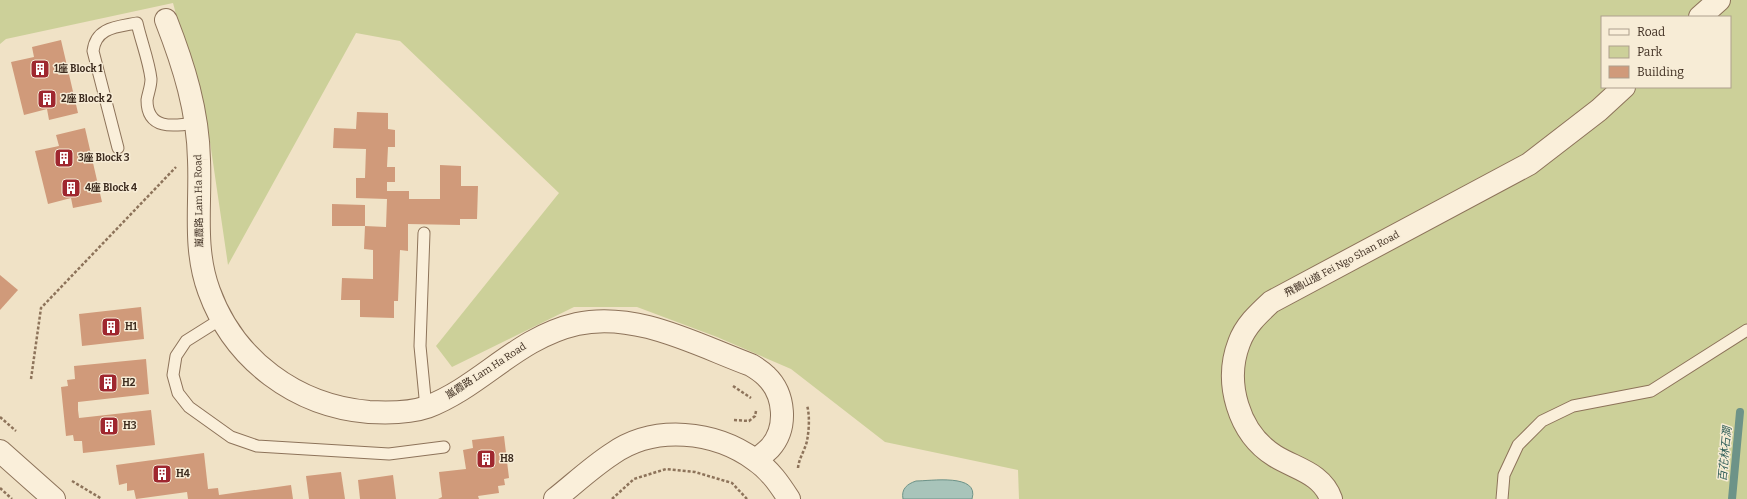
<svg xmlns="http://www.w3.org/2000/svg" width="1747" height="499" font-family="Bitter,'Noto Sans TC',serif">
  <rect width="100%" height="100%" fill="#f0e2c6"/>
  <path fill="#ccd099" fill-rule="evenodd" d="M 0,0 L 1747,0 L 1747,499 L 1019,499 L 1018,470 L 885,442 L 791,369 L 717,337 L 637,307 L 574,307 L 452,367 L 436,346 L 559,193 L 400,41 L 356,33 L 228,265 L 210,142 L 173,3 L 6,39 L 0,44 ZM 1602,17 L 1730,17 L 1730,87 L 1602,87 Z"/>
  <path fill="#a8c4ba" stroke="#6d9388" d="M 916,481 C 930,481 980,473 972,499 L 903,499 C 901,489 907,484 916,481 Z"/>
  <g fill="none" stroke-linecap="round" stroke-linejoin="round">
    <path stroke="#6d9388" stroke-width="8" d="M 1732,499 L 1740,412"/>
  </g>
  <g fill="#d09a7a">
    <path d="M 61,40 L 78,113 L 49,120 L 47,109 L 24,115 L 11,62 L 34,57 L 32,47 Z"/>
    <path d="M 357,112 L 388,113 L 388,129 L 395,130 L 395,147 L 388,147 L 387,167 L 395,167 L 395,182 L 387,182 L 387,191 L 409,191 L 409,199 L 440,199 L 440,165 L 461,166 L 461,186 L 478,186 L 477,219 L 460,219 L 460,225 L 408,224 L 408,251 L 400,250 L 398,301 L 394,301 L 394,318 L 360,317 L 360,300 L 341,300 L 342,278 L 373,279 L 373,250 L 364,249 L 365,226 L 386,227 L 387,199 L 356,198 L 356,178 L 365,178 L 366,149 L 333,148 L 334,128 L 356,129 Z"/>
    <path d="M 85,128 L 102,202 L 73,208 L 71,198 L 48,204 L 35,151 L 59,146 L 56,135 Z"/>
    <path d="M 332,204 L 365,205 L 365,226 L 332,226 Z"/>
    <path d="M 0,275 L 18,290 L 0,310 Z"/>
    <path d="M 141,307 L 144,339 L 82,346 L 79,314 Z"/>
    <path d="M 146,359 L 149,394 L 78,402 L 78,410 L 79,418 L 151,410 L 155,445 L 83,453 L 82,441 L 74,441 L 73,435 L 66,436 L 61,387 L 68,386 L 67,380 L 75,379 L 74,366 Z"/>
    <path d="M 504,436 L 509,478 L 504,479 L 505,485 L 498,486 L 499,493 L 478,496 L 479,499 L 438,499 L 442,497 L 439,472 L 466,469 L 463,450 L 473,448 L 472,440 Z"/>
    <path d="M 204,453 L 208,489 L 218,488 L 219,495 L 291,485 L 293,499 L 188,499 L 187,492 L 136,499 L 134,490 L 127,491 L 127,483 L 119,485 L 116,465 Z"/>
    <path d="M 341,472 L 345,499 L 309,499 L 306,476 Z"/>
    <path d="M 393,475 L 396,499 L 360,499 L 358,480 Z"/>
  </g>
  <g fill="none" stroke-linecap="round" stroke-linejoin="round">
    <g stroke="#8d735a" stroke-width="13">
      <g id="service">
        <path d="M 118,148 L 93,51 C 96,27 117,27 137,23 C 141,41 149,61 151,79 C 151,87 148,93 147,100 C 147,131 175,126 196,123"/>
        <path d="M 424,233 L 420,346 L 426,408"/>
        <path d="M 221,319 L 186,341 L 176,356 L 173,375 L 178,393 L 189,407 L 231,437 L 257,446 L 389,454 L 444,447"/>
        <path d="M 1502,499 L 1504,475 L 1518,445 L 1542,421 L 1573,406 L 1651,391 L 1747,330"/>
      </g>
    </g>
    <g stroke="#8d735a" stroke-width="24">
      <g id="minor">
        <path d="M 1700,17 L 1719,0"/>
        <path d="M 166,20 C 184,66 198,111 199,160 C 201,204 193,248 209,291 C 234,360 296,406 369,412 C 387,413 410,413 427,407 C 482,386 516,338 577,324 C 636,311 697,345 751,365 C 756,368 762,372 766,376 C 785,394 788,428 770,448 C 766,452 761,456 756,460"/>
        <path d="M 0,451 L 54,499"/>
        <path d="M 555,499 C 574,484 592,467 612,454 C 655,424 715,431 755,460 C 770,470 780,485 789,499"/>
        <path d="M 1331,499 C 1322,473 1296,469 1275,456 C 1238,433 1224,382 1239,343 C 1245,326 1258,314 1271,302 L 1529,164 L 1599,110 L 1624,87"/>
      </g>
    </g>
    <g stroke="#8d735a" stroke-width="2.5" stroke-dasharray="3 2" stroke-linecap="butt">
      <path d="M 31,379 L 41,308 L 176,167"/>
      <path d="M 733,386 L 751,398"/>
      <path d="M 0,417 L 16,431"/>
      <path d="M 734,420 L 749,421 L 755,416 L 756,411"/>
      <path d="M 798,468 C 799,458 805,450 807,441 C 809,430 810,416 807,405"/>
      <path d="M 72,481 L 102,499"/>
      <path d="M 0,488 L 12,499"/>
      <path d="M 612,499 L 634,479 L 666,469 L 695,472 L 732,483 L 747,499"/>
    </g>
    <use href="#service" stroke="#faefda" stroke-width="11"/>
    <use href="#minor" stroke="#faefda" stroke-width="22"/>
  </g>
  <defs>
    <g id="building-square" transform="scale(1)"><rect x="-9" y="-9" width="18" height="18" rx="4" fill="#9f272f" stroke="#f7ecd6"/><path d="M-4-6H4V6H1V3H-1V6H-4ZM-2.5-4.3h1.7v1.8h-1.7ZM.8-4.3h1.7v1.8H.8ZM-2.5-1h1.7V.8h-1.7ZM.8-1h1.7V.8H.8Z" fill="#fff"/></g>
  </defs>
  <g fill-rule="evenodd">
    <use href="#building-square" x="40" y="69"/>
    <use href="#building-square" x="47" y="99"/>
    <use href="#building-square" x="64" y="158"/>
    <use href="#building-square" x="71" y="188"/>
    <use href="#building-square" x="111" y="327"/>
    <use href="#building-square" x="108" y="383"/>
    <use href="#building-square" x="109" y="426"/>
    <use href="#building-square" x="486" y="459"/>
    <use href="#building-square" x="162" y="474"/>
  </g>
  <g text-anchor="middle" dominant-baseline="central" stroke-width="3" stroke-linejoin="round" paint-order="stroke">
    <g font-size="10" font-weight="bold" fill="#3d2c1f" stroke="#f7ecd6" text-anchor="start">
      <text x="54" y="69">1座 Block 1</text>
      <text x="61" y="99">2座 Block 2</text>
      <text x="78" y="158">3座 Block 3</text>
      <text x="85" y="188">4座 Block 4</text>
      <text x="125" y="327">H1</text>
      <text x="122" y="383">H2</text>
      <text x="123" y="426">H3</text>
      <text x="500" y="459">H8</text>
      <text x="176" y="474">H4</text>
    </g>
    <g font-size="10" fill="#3d2c1f" stroke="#f7ecd6">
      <text transform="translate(199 201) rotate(-91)">嵐霞路 Lam Ha Road</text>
      <text transform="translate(1342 264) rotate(-28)">飛鵝山道 Fei Ngo Shan Road</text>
      <text transform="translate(486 371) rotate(-33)">嵐霞路 Lam Ha Road</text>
    </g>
    <g font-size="11" font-style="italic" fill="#2e5d57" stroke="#f7ecd6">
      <text transform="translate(1725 454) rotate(-85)">百花林石澗</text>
    </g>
  </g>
  <rect x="1601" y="16" width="130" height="72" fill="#f7ecd6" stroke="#ad9f8d"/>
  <rect x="1609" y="29" width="20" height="6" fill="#faefda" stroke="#ad9f8d"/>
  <text x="1637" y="36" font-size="12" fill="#3d2c1f">Road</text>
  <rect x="1609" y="46" width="20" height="12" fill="#ccd099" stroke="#ad9f8d"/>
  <text x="1637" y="56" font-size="12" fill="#3d2c1f">Park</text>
  <rect x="1609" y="66" width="20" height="12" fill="#d09a7a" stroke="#ad9f8d"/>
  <text x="1637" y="76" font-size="12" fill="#3d2c1f">Building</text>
</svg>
